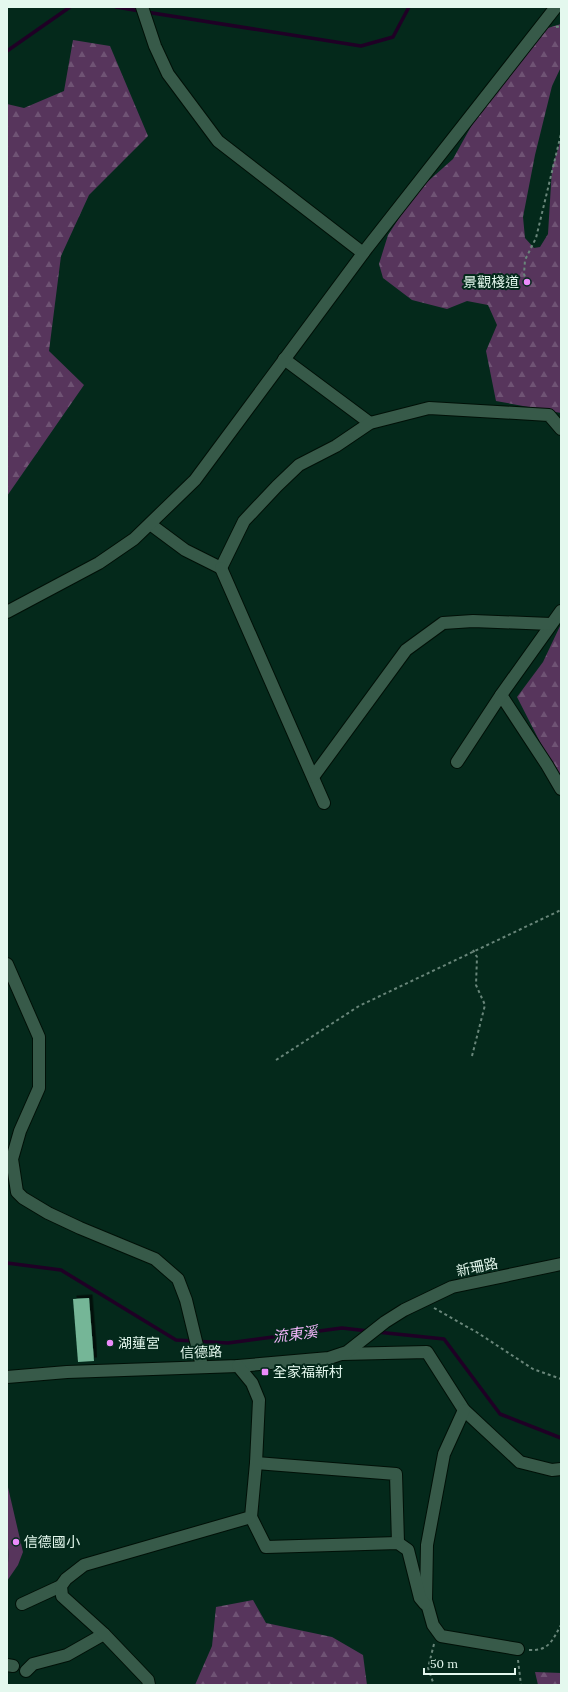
<svg xmlns="http://www.w3.org/2000/svg" width="568" height="1692" font-family="Lora,'Noto Sans TC',serif">
  <defs>
    <pattern id="forest-firs" width="22" height="20" patternUnits="userSpaceOnUse"><rect width="22" height="20" fill="#57355c"/><path d="M5 1l3.5 6h-7zM16 11l3.5 6h-7z" fill="#6f5374"/></pattern>
    <filter id="shadow"><feDropShadow dx="3.5" dy="-3.5" stdDeviation="0" flood-color="#0009"/></filter>
  </defs>
  <rect width="100%" height="100%" fill="#04291b"/>
  <g fill="url(#forest-firs)">
    <path d="M 561,24 L 561,67 L 552,86 L 535,155 L 523,217 L 525,238 L 534,248 L 540,247 L 548,234 L 552,168 L 561,139 L 561,413 L 496,401 L 486,351 L 497,325 L 488,305 L 467,301 L 447,309 L 412,300 L 383,278 L 379,264 L 388,235 L 416,192 L 453,159 L 489,94 L 538,31 Z"/>
    <path d="M 73,40 L 110,46 L 148,136 L 89,195 L 61,256 L 49,351 L 84,385 L 7,496 L 7,104 L 24,108 L 64,91 Z"/>
    <path d="M 561,624 L 561,783 L 517,697 L 543,662 Z"/>
    <path d="M 253,1600 L 266,1623 L 332,1637 L 363,1655 L 367,1685 L 195,1685 L 212,1646 L 216,1607 Z"/>
    <path d="M 535,1672 L 561,1673 L 561,1685 L 538,1685 Z"/>
  </g>
  <path fill="#57355c" d="M 7,1483 L 23,1552 L 18,1565 L 7,1581 C 7,1568 10,1554 7,1542 Z"/>
  <g fill="none" stroke-linecap="round" stroke-linejoin="round">
    <g stroke="#1f0025" stroke-width="3.5">
      <path d="M 116,7 L 140,11"/>
      <path d="M 146,12 L 361,46 L 393,37 L 409,7"/>
      <path d="M 7,51 L 70,7"/>
      <path d="M 7,1263 L 61,1270 L 176,1340 L 228,1343 L 342,1328 L 368,1331"/>
      <path d="M 377,1332 L 444,1339 L 500,1414 L 561,1438"/>
    </g>
  </g>
  <path fill="#74b697" filter="url(#shadow)" d="M 89,1298 L 94,1361 L 78,1362 L 73,1299 Z"/>
  <g fill="none" stroke-linecap="round" stroke-linejoin="round">
    <g stroke="#001007" stroke-width="14">
      <g id="minor">
        <path d="M 142,7 L 155,46 L 168,74 L 218,141 L 363,253"/>
        <path d="M 284,359 L 370,423"/>
        <path d="M 150,524 L 185,550 L 221,568 L 244,521 L 277,486 L 299,465 L 336,446 L 370,423 L 429,408 L 549,415 L 561,429"/>
        <path d="M 221,568 L 324,803"/>
        <path d="M 7,612 L 99,563 L 134,539 L 195,480 L 367,248 L 556,7"/>
        <path d="M 501,695 L 547,765 L 561,789"/>
        <path d="M 457,762 L 501,695 L 561,611"/>
        <path d="M 313,777 L 406,650 L 443,623 L 473,621 L 551,624"/>
        <path d="M 7,964 L 39,1037 L 39,1088 L 20,1131 L 12,1159 L 17,1192 L 23,1198 L 48,1213 L 80,1228 L 155,1259 L 178,1279 L 186,1300 L 202,1366"/>
        <path d="M 342,1354 L 427,1352 L 464,1410 L 520,1462 L 552,1470 L 561,1469"/>
        <path d="M 7,1377 L 67,1372 L 238,1366 L 329,1358 L 347,1352 L 385,1322 L 404,1310 L 452,1287 L 561,1264"/>
        <path d="M 464,1410 L 444,1454 L 427,1545 L 426,1600 L 433,1625 L 441,1636 L 518,1649"/>
        <path d="M 256,1463 L 396,1474 L 398,1543"/>
        <path d="M 251,1517 L 266,1547 L 398,1543 L 408,1550 L 420,1598 L 425,1604"/>
        <path d="M 22,1604 L 61,1586"/>
        <path d="M 7,1665 L 13,1666"/>
        <path d="M 26,1671 L 33,1664 L 67,1655 L 104,1634"/>
        <path d="M 149,1685 L 148,1680 L 104,1634 L 62,1596 L 61,1586 L 66,1579 L 84,1565 L 251,1517 L 256,1463 L 259,1400 L 252,1383 L 238,1366"/>
      </g>
    </g>
    <g stroke="#69867a" stroke-width="2" stroke-dasharray="3 3" stroke-linecap="butt">
      <path d="M 556,27 L 561,26"/>
      <path d="M 527,282 L 524,274 L 525,260 L 536,238 L 561,134"/>
      <path d="M 472,1056 L 485,1005 L 476,985 L 477,957 L 473,950"/>
      <path d="M 276,1060 L 359,1006 L 561,910"/>
      <path d="M 434,1308 L 478,1333 L 533,1369 L 561,1379"/>
      <path d="M 434,1644 L 428,1668 L 434,1685"/>
      <path d="M 529,1650 C 549,1651 552,1641 561,1625"/>
      <path d="M 518,1660 L 521,1685"/>
    </g>
    <use href="#minor" stroke="#375a49" stroke-width="12"/>
  </g>
  <g fill="#ec8cfb" stroke="#04291b" stroke-width="1.5">
    <circle cx="527" cy="282" r="4"/>
    <circle cx="110" cy="1343" r="4"/>
    <rect x="261" y="1368" width="8" height="8" rx="2"/>
    <circle cx="16" cy="1542" r="4"/>
  </g>
  <g text-anchor="middle" dominant-baseline="central" stroke-width="4" stroke-linejoin="round" paint-order="stroke">
    <g font-size="14" fill="#e4f8ee" stroke="#04291b" text-anchor="start">
      <text x="519" y="282" text-anchor="end">景觀棧道</text>
      <text x="118" y="1343">湖蓮宮</text>
      <text x="273" y="1372">全家福新村</text>
      <text x="24" y="1542">信德國小</text>
    </g>
    <g font-size="14" fill="#e4f8ee" stroke="#04291b">
      <text transform="translate(477 1267) rotate(-12)">新珊路</text>
      <text transform="translate(201 1352) rotate(-2)">信德路</text>
    </g>
    <g font-size="15" font-style="italic" fill="#efb4f8" stroke="#04291b">
      <text transform="translate(295 1334) rotate(-7)">流東溪</text>
    </g>
  </g>
  <rect width="568" height="1692" fill="none" stroke="#e4f8ee" stroke-width="16"/>
  <path d="M424 1668v6h91v-6" fill="none" stroke="#e4f8ee" stroke-width="2"/>
  <text x="430" y="1668" font-size="12" fill="#e4f8ee" stroke="#04291b" stroke-width="3" paint-order="stroke">50 m</text>
</svg>
